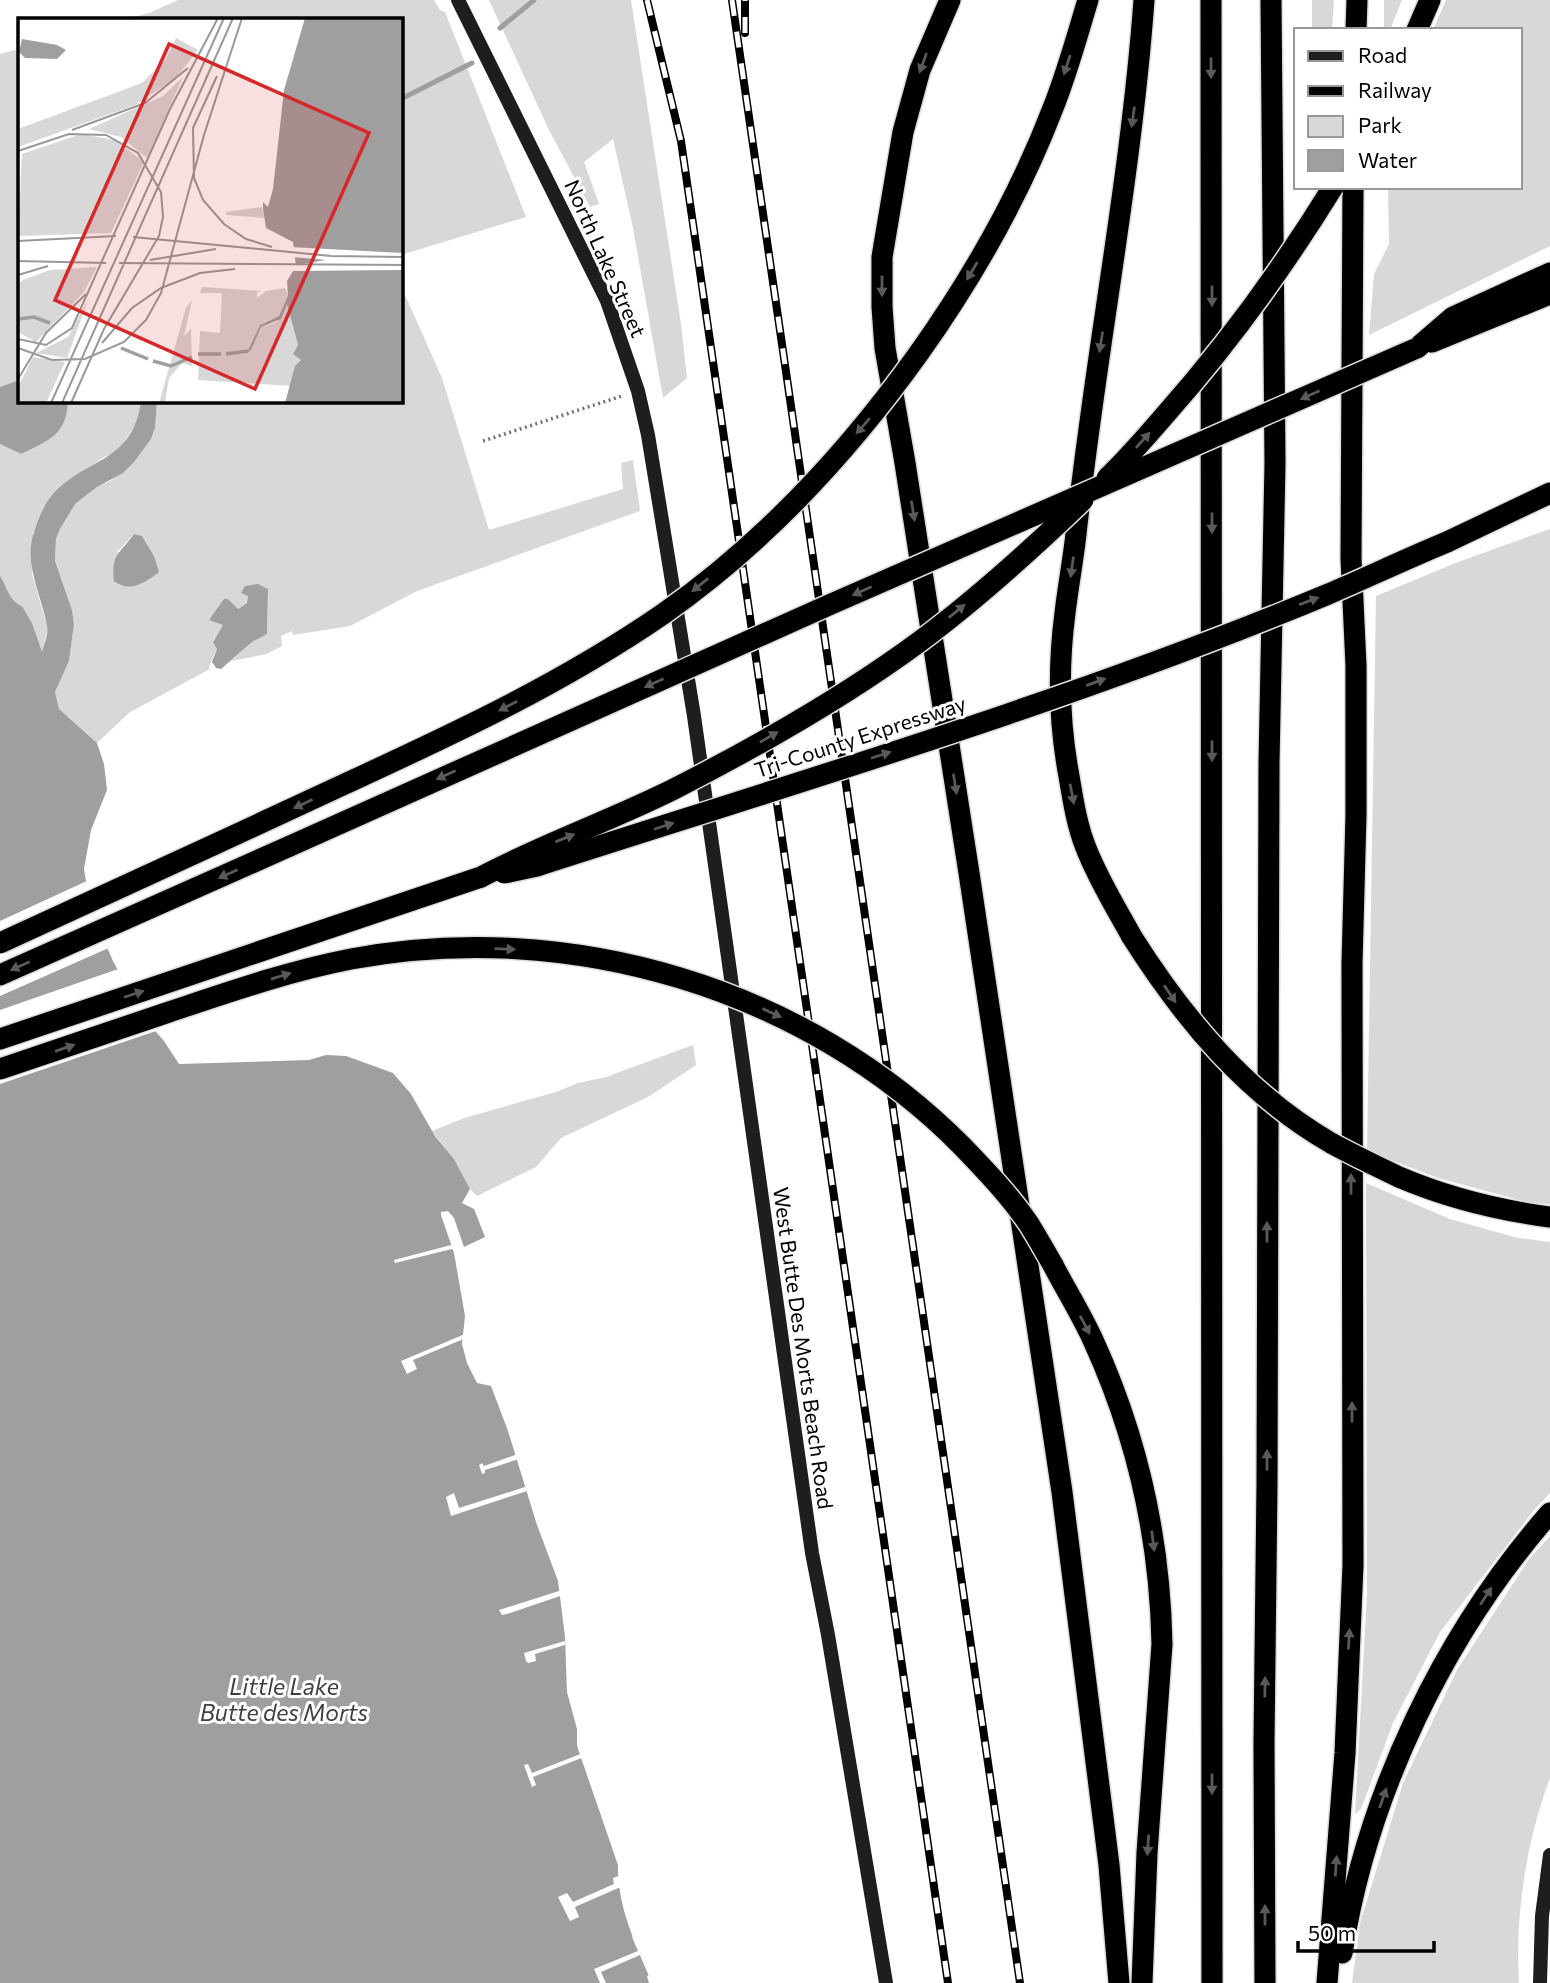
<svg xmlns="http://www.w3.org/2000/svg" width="1550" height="1983" font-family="Commissioner,sans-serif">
  <rect width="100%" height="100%" fill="#fff"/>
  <g fill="#d8d8d8" fill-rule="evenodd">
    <path d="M 178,0 L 434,0 L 440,10 L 445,12 L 526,217 L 401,255 L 401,19 L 127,19 L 149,13 Z"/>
    <path d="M 489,0 L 631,0 L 681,324 L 687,378 L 663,398 L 633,228 L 613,139 L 584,162 L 599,204 L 590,207 L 549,130 Z"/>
    <path d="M 1312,0 L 1334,0 L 1332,30 L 1312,30 Z"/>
    <path d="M 1384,0 L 1402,0 L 1390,30 L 1384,30 Z"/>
    <path d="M 1446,0 L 1550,0 L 1550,246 L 1369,335 L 1374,274 L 1389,244 L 1388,187 L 1520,187 L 1520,30 L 1433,30 Z"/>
    <path d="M 19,49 L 19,380 L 0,387 L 0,54 Z"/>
    <path d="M 401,286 L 442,378 L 489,530 L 623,489 L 621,463 L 633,460 L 640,511 L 417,591 L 350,626 L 293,635 L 292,631 L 281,636 L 282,646 L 267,654 L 231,661 L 252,642 L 267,634 L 268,589 L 248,596 L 247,603 L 231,613 L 213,641 L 217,649 L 209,667 L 210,669 L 130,712 L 97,743 L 59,709 L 55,692 L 69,661 L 74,624 L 72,610 L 55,561 L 56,539 L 64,520 L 75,504 L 97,487 L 112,480 L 151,439 L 155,428 L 157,401 L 401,401 ZM 134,534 L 142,536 L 154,556 L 117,552 Z"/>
    <path d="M 68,401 L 141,401 L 139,419 L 124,443 L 116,452 L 104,457 L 52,495 L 33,533 L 32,574 L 48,629 L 42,653 L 32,623 L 22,606 L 16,603 L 8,593 L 0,576 L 0,444 L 21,454 C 48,441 67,435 68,401 Z"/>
    <path d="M 1550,529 L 1550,1204 L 1531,1203 L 1438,1178 L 1367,1151 L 1376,596 L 1458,562 Z"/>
    <path d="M 693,1045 L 696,1065 L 648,1097 L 561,1138 L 536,1167 L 477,1196 L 470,1189 L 454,1159 L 432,1131 L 464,1118 L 556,1092 L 578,1083 L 606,1077 Z"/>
    <path d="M 1366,1183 L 1450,1219 L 1514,1237 L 1550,1242 L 1550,1493 L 1534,1510 L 1440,1632 L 1393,1723 L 1361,1809 L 1355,1814 L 1367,1593 Z"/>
    <path d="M 1550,1536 L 1550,1778 C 1526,1842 1515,1915 1519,1983 L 1352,1983 L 1360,1923 L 1403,1783 L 1457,1670 L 1529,1559 Z"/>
  </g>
  <g fill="#9f9f9f">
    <path d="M 19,380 L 19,401 L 68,401 C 67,435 48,441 21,454 L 0,444 L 0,387 Z"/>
    <path d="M 141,401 L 157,401 L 155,428 L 151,439 L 134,462 L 123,473 L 97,487 L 75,504 L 60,529 L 56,539 L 55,561 L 72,610 L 74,624 L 69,661 L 55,692 L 59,709 L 97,743 L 104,764 L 107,790 L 91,830 L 84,869 L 91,911 L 113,961 L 143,1017 L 164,1041 L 179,1064 L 309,1060 L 326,1055 L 346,1056 L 393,1073 L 411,1094 L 435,1136 L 454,1159 L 470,1189 L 462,1203 L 474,1209 L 485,1237 L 464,1247 L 454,1218 L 448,1211 L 441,1212 L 441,1215 L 454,1253 L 465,1316 L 462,1344 L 467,1363 L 477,1383 L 491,1386 L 508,1431 L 537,1525 L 558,1581 L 565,1637 L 567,1692 L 577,1729 L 577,1746 L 618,1865 C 617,1904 634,1941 649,1975 L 647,1976 L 649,1983 L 0,1983 L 0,576 C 7,587 9,601 22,606 L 32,623 L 42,652 C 44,644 49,634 47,626 C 42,595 23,565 34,532 C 38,520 45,502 53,494 C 87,457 133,463 141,401 Z"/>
    <path d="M 134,534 L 142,536 L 154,556 L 159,572 C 145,583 130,593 114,581 C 111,553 120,554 134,534 Z"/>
    <path d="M 258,584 L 268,589 L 267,634 L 252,642 L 221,669 L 216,668 L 212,662 L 217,649 L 213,642 L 223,625 L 209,620 L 224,599 L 228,599 L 238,609 L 247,603 L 248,596 L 241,593 L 245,586 Z"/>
  </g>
  <g fill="#fff">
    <path d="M 89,880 L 94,910 L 111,947 L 0,996 L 0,921 Z"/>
    <path d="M 121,968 L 146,1015 L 159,1030 L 0,1084 L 0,1010 Z"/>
    <path d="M 455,1244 L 456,1248 L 395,1263 L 394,1260 Z"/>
    <path d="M 465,1334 L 466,1338 L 413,1360 L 417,1369 L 407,1374 L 401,1361 Z"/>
    <path d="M 518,1454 L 519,1459 L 485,1470 L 485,1473 L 482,1474 L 479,1465 L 482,1463 L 484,1466 Z"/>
    <path d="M 528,1486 L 530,1490 L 451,1516 L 446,1497 L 454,1493 L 459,1508 Z"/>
    <path d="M 562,1590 L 563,1595 L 507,1614 L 502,1615 L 499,1610 Z"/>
    <path d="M 565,1641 L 565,1645 L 535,1654 L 536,1661 L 528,1663 L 526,1661 L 524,1653 Z"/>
    <path d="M 583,1753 L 584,1757 L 533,1777 L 536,1785 L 532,1787 L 524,1765 L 528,1764 L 532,1773 Z"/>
    <path d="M 621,1875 L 623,1886 L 575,1907 L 579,1917 L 570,1921 L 558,1897 L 567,1893 L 573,1902 L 614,1884 L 613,1878 Z"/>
    <path d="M 636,1936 L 652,1975 L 649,1976 L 640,1955 L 601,1972 L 606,1983 L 600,1983 L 594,1969 L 638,1951 L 632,1937 Z"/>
  </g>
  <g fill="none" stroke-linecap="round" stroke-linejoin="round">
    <g stroke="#9f9f9f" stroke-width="5">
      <path d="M 500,28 L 534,0"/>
      <path d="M 401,99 L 472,63"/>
    </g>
    <g stroke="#dbdbdb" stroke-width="24">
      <g id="highway">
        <path d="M 950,0 L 920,70 L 903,132 L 882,257 L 882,307 L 885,348 L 905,463 L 969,873 L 1062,1492 L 1109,1865 L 1119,1983"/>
        <path d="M 1211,0 L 1212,1983"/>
        <path d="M 1356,30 L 1357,0"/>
        <path d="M 1417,30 L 1430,0"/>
        <path d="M 1432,342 L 1550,294"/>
        <path d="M 1417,348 L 1453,317 L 1550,273"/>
        <path d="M 919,353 C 973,277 1020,194 1053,108 C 1067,73 1077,36 1088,0"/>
        <path d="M 1447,542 L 1550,493"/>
        <path d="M 1132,937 C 1116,908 1098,879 1086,848 C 1077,826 1073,800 1069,776 C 1059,723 1058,667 1065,613 C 1068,587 1073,561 1076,534 C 1095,356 1131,179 1144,0"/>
        <path d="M 0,975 L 290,846"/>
        <path d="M 0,1039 L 481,877"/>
        <path d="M 1399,1177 C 1448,1198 1497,1210 1550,1217"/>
        <path d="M 1053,1265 C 1066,1290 1081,1314 1093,1340 C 1137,1436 1160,1539 1162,1644 L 1147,1853 L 1142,1983"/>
        <path d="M 1342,1953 C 1367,1794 1444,1634 1550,1513"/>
        <path d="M 1265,1983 L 1264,1743 L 1267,1484 L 1269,764 L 1275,463 L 1271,0"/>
        <path d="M 1327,1983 L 1345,1753 L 1353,1565 L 1352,963 L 1356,815 L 1356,666 L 1351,558 L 1353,187"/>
      </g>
    </g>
    <path stroke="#737373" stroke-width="3.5" stroke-dasharray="2 3.5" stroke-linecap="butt" d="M 483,441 L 622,396"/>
    <g stroke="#1e1e1e" stroke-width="14">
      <path d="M 458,0 L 607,301 L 638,391 L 648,435 L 694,716 L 812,1553 L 828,1635 L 886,1983"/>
      <path d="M 1540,1983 L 1542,1916 L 1550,1855"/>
    </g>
    <use href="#highway" stroke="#000" stroke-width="21"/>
    <g stroke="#000" stroke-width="8">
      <g id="rail">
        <path d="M 647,0 L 681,141 L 948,1983"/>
        <path d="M 732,0 L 1020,1983"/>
        <path d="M 745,33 L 745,0"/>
      </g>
    </g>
    <use href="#rail" stroke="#fff" stroke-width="5" stroke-dasharray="16" stroke-linecap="butt"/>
    <g stroke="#dbdbdb" stroke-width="24" stroke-linecap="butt">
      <g id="highway-bridge">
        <path d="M 1107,478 C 1128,458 1146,437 1165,415 C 1228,344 1283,268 1333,187"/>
        <path d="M 290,846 L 829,605 L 1417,348"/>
        <path d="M 504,873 L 537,866 C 801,781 1069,702 1326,595 C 1366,578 1406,559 1447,542"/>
        <path d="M 481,877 C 543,844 610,821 674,789 C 758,746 843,698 919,642 C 977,599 1031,550 1083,500"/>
        <path d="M 1132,937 C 1184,1019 1246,1094 1331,1143 C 1353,1155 1376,1166 1399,1177"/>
        <path d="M 0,943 C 111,892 223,841 334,789 C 447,737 560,685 663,614 C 763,544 849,451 919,353"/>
        <path d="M 0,1069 C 56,1050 113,1031 169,1012 C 229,992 289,971 351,959 C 570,918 806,988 963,1147 C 986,1171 1010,1196 1029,1224 C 1037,1237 1045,1251 1053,1265"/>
      </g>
    </g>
    <use href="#highway-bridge" stroke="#000" stroke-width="21"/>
  </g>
  <defs><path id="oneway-solid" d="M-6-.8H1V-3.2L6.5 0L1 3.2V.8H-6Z" transform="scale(1.75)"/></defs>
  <g fill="#595959">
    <use href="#oneway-solid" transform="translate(923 63) rotate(110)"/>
    <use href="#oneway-solid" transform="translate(1067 65) rotate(108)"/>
    <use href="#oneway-solid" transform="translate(1211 68) rotate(90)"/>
    <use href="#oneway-solid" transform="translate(1133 117) rotate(98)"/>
    <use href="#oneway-solid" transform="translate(972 271) rotate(121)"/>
    <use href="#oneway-solid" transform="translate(882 286) rotate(90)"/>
    <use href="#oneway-solid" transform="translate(1212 296) rotate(90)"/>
    <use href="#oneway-solid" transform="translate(1101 342) rotate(99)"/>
    <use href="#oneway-solid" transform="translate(1310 395) rotate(156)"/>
    <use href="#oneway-solid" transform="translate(863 426) rotate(131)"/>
    <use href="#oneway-solid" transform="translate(1143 440) rotate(-48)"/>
    <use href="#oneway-solid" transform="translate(913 511) rotate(81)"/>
    <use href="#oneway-solid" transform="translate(1212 523) rotate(90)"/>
    <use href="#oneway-solid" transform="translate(1072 567) rotate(98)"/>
    <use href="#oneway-solid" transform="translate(700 585) rotate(141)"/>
    <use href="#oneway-solid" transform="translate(862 591) rotate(156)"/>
    <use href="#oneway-solid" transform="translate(1309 601) rotate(-21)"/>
    <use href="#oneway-solid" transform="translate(957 611) rotate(-39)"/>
    <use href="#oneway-solid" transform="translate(1096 682) rotate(-20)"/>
    <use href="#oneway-solid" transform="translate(654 683) rotate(156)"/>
    <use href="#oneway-solid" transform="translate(508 706) rotate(153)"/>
    <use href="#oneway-solid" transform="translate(769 737) rotate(-30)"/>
    <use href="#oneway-solid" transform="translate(1212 751) rotate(90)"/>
    <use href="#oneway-solid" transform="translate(881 755) rotate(-18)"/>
    <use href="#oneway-solid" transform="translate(446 775) rotate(156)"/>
    <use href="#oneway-solid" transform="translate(955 784) rotate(81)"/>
    <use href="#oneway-solid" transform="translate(1072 794) rotate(79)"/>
    <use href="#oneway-solid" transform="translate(303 804) rotate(155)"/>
    <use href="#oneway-solid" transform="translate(664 826) rotate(-18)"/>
    <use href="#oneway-solid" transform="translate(565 838) rotate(-22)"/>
    <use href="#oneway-solid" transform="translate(228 874) rotate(156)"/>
    <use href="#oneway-solid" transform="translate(505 949) rotate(2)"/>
    <use href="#oneway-solid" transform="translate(20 966) rotate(156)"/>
    <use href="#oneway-solid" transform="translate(281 976) rotate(-17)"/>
    <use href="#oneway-solid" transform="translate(134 994) rotate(-18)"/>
    <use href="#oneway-solid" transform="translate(1170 994) rotate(56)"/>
    <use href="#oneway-solid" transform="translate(772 1013) rotate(25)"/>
    <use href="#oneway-solid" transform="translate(65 1048) rotate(-19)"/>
    <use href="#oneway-solid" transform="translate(1351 1184) rotate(-90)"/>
    <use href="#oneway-solid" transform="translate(1267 1232) rotate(-90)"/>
    <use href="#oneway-solid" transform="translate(1085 1325) rotate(62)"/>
    <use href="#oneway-solid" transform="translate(1352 1412) rotate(-90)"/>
    <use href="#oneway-solid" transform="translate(1267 1460) rotate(-90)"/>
    <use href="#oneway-solid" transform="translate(1153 1541) rotate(83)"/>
    <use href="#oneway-solid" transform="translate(1486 1596) rotate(-57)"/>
    <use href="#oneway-solid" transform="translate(1349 1639) rotate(-87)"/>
    <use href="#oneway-solid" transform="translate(1265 1687) rotate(-89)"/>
    <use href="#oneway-solid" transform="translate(1212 1784) rotate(90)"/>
    <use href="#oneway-solid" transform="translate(1383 1798) rotate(-71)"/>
    <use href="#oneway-solid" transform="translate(1148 1845) rotate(94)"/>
    <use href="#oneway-solid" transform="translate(1336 1866) rotate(-86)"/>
    <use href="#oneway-solid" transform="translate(1265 1915) rotate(-90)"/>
  </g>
  <g text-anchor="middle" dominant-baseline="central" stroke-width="6" stroke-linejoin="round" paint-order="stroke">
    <g font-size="21" fill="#000" stroke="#fff">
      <text transform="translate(606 258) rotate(66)">North Lake Street</text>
      <text transform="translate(860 736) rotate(-18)">Tri-County Expressway</text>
      <text transform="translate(804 1348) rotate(82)">West Butte Des Morts Beach Road</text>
    </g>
    <g font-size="23" font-style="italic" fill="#404040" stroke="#fff">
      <text x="284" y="1686">Little Lake<tspan x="284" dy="26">Butte des Morts</tspan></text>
    </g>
  </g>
  <g transform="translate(18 18)">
    <rect width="385" height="385" fill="#fff"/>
    <path d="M 158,20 L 180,32 L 158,60 L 117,87 L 0,129 L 0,111 L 124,65 L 148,41 ZM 165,59 L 129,140 L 103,119 L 71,111 L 145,78 ZM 63,116 L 97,122 L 126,144 L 93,215 L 0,218 L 4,136 ZM 244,189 L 246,200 L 208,197 L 208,194 ZM 79,249 L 66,274 L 18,324 L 0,314 L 0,266 L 5,262 L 32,252 ZM 184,269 L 245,273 L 239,274 L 239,280 L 248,273 L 267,270 L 270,276 L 261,298 L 243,306 L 231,332 L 243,309 L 259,304 L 269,285 L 280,327 L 276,334 L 284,342 L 277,348 L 274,368 L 180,362 L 182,313 L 202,315 L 204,275 L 182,275 ZM 71,280 L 49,340 L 18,335 L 50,319 ZM 174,282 L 166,318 L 173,311 L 174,348 L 164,345 L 151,360 L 147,385 L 141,385 L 168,290 ZM 15,339 L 47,344 L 28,385 L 0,385 L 0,369 Z" fill="#d8d8d8"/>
    <path d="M 287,0 L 385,0 L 385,385 L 267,385 L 277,348 L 283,342 L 275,336 L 280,327 L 269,286 L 263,301 L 243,309 L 233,332 L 229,335 L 242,307 L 261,298 L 270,277 L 269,263 L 278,248 L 275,224 L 248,210 L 245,191 L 245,184 L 250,189 L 255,171 L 266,72 ZM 4,21 L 39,27 L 48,32 L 39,41 L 7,40 L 1,34 Z" fill="#9f9f9f"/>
    <path d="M 272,229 L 385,235 L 385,252 L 273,253 L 274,248 L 308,242 L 274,239 Z" fill="#fff"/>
    <path fill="none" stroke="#9f9f9f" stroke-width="3.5" d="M 0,301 L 16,299 L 32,305M 103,330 L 130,341M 180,336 L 203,336M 208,336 L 230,333M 135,343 L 153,348 L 174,339"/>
    <path fill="none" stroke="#999" stroke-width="2" d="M 199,58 L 175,110 L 176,160 L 185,182 L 206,206 L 228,221 L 254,229M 54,112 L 127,85 L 170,50M 0,133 L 51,116 L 88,117 L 120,135 L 143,174 L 145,199 L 141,218 L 86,311 L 53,385M 115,219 L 313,238 L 385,239M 0,223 L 98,218M 132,242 L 198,231M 0,243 L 88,245M 101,245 L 385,247M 0,257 L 30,248M 0,321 L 28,327 L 54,310 L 152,91 L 200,0M 84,325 L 114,290 L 143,270 L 182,255 L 217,251M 0,330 L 34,342 L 67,341 L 106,324 L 128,302 L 143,275 L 186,117 L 224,0M 0,361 L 28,315 L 68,276M 33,385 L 206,0M 44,385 L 215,0"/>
    <path fill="#d62828" fill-opacity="0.15" stroke="#d62828" stroke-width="3.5" d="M 151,26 L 351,115 L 237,371 L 37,282 Z"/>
    <rect width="385" height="385" fill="none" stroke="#000" stroke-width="3.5"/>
  </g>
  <rect x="1294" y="28" width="228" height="161" fill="#ffffff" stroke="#999999" stroke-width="2"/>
  <rect x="1308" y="51" width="35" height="10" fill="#1e1e1e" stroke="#999999" stroke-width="2"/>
  <text x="1358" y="63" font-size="21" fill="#000000">Road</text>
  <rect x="1308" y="86" width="35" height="10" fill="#000000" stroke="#999999" stroke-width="2"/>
  <text x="1358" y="98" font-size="21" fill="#000000">Railway</text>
  <rect x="1308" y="116" width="35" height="21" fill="#d8d8d8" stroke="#999999" stroke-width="2"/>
  <text x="1358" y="133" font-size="21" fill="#000000">Park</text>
  <rect x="1308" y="150" width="35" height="21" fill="#9f9f9f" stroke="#999999" stroke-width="2"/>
  <text x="1358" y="168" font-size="21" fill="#000000">Water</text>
  <path d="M1298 1941v10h136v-10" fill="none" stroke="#000000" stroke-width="3.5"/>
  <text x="1308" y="1941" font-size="21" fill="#000000" stroke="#ffffff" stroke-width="5" paint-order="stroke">50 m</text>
</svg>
